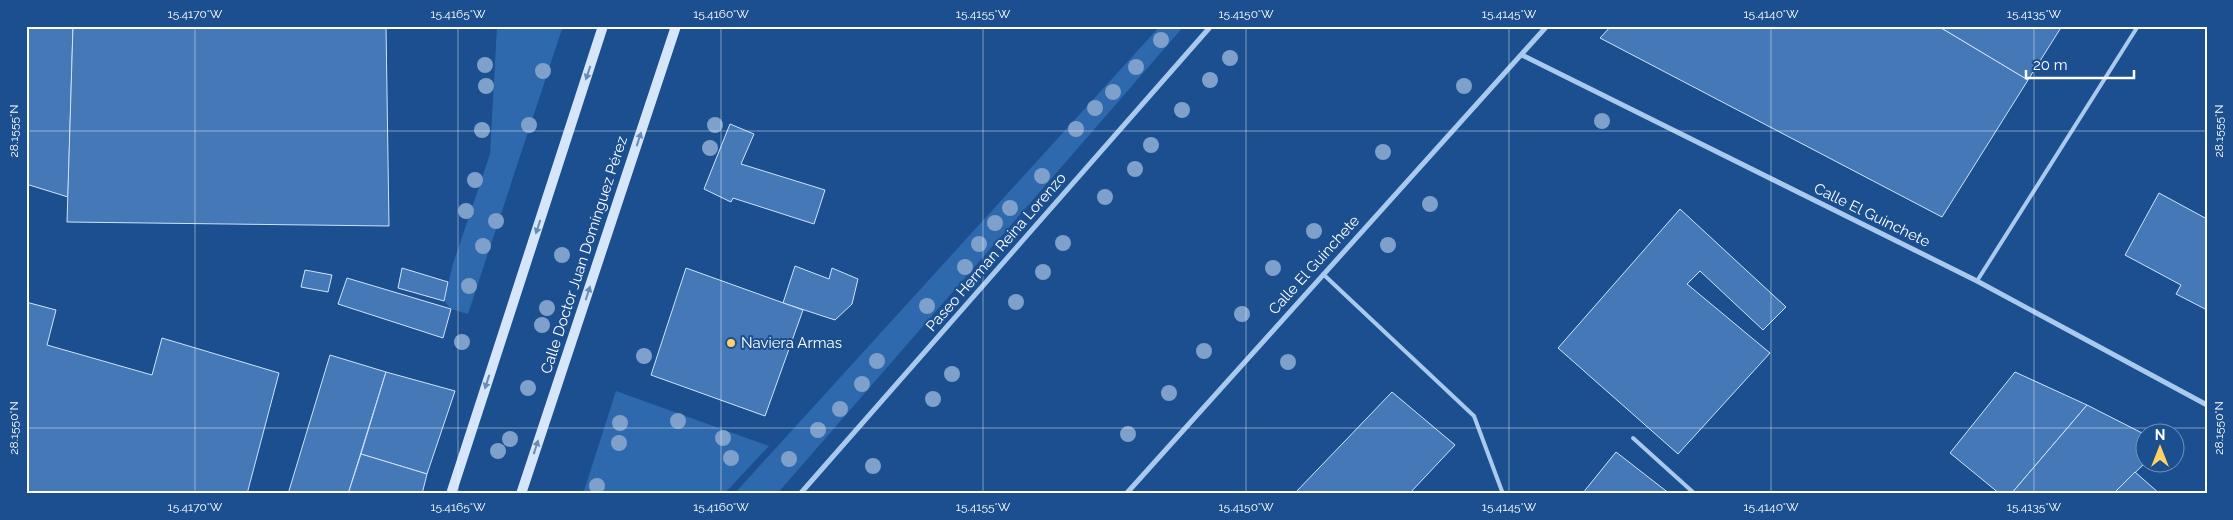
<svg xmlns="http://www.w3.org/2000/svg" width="2233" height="520" font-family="Raleway,sans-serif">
  <rect width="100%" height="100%" fill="#1b4f8f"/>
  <g fill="#2e69ad">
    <path d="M 497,26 L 563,26 L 468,314 L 451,309 L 444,301 L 453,264 L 490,154 Z"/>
    <path d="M 1160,26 L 1184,26 L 777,494 L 734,494 Z"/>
    <path d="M 616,391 L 769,446 L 724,494 L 583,494 Z"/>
  </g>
  <g fill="#4478b7" stroke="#cfe3fa">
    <path d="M 26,26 L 73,26 L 68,197 L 26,184 Z"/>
    <path d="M 73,26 L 386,26 L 389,226 L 67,222 Z"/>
    <path d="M 1611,26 L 1938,26 L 2028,80 L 1942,217 L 1600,38 Z"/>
    <path d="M 1938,26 L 2062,26 L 2028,80 Z"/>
    <path d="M 730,124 L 754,134 L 741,164 L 825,190 L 814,224 L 733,198 L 731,202 L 704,189 Z"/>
    <path d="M 2159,193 L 2207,219 L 2207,310 L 2176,294 L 2181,285 L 2125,255 Z"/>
    <path d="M 1680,209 L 1786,307 L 1763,330 L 1700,271 L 1687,284 L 1770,353 L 1678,454 L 1558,348 Z"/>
    <path d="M 795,266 L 829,279 L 832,268 L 858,279 L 852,304 L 835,320 L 783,303 Z"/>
    <path d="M 402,268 L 448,282 L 444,301 L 398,288 Z"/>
    <path d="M 686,268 L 803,310 L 765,416 L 651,375 Z"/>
    <path d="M 305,270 L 332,275 L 328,292 L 301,287 Z"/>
    <path d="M 347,278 L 451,309 L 443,338 L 338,304 Z"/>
    <path d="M 26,302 L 56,310 L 47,345 L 152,375 L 162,338 L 279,373 L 247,494 L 26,494 Z"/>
    <path d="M 330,355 L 386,372 L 348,494 L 288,494 Z"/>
    <path d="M 386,372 L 455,391 L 427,474 L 361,454 Z"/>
    <path d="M 2015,372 L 2087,405 L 2011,494 L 2000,494 L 1950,453 Z"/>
    <path d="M 1392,392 L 1455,445 L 1409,494 L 1294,494 Z"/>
    <path d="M 2087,405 L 2146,435 L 2146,462 L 2113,494 L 2011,494 Z"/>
    <path d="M 1616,452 L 1670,494 L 1582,494 Z"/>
    <path d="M 361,454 L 427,474 L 422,494 L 348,494 Z"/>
    <path d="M 2135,472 L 2160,494 L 2113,494 Z"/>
  </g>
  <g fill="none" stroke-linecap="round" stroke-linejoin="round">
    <g stroke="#a9c9ee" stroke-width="4">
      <path d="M 1323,274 L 1474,416 L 1503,494"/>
      <path d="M 1977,281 L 2138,26"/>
      <path d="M 1633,438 L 1695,494"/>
    </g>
    <g stroke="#a9c9ee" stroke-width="5">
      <path d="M 1522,55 L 1977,281 L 2207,405"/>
      <path d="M 800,494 L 1211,26"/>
      <path d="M 1126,494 L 1547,26"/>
    </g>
    <g stroke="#d6e6fa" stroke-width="10">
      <path d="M 451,494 L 603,26"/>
      <path d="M 521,494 L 676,26"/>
    </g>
  </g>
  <g fill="#7ea0ca">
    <circle cx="1161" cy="40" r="8"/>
    <circle cx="1230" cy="58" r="8"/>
    <circle cx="485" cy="65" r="8"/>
    <circle cx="1136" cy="67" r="8"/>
    <circle cx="543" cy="71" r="8"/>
    <circle cx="1210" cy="80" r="8"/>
    <circle cx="486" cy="86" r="8"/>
    <circle cx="1464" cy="86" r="8"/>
    <circle cx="1113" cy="92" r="8"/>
    <circle cx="1095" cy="108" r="8"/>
    <circle cx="1182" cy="110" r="8"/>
    <circle cx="1602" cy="121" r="8"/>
    <circle cx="529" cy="125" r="8"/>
    <circle cx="715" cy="125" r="8"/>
    <circle cx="1076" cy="129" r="8"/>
    <circle cx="482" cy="130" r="8"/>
    <circle cx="1151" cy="145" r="8"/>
    <circle cx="710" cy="148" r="8"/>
    <circle cx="1383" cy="152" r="8"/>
    <circle cx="1135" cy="169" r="8"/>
    <circle cx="1042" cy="176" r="8"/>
    <circle cx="475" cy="180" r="8"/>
    <circle cx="1105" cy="197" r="8"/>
    <circle cx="1430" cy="204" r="8"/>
    <circle cx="1010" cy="208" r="8"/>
    <circle cx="466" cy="211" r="8"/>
    <circle cx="496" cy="221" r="8"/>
    <circle cx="995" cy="223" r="8"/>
    <circle cx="1314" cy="231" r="8"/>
    <circle cx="1063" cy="243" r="8"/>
    <circle cx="979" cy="244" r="8"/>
    <circle cx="1388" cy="245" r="8"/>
    <circle cx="483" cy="246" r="8"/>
    <circle cx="562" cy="255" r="8"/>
    <circle cx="965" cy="267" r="8"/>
    <circle cx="1273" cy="268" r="8"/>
    <circle cx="1043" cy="272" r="8"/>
    <circle cx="469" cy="286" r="8"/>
    <circle cx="1016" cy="302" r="8"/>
    <circle cx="927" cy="306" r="8"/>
    <circle cx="547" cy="308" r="8"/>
    <circle cx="1242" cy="314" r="8"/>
    <circle cx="542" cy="325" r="8"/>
    <circle cx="462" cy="342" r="8"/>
    <circle cx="1204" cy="351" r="8"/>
    <circle cx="644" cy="356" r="8"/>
    <circle cx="877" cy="361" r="8"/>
    <circle cx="1288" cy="362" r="8"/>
    <circle cx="952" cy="374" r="8"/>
    <circle cx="862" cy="384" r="8"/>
    <circle cx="528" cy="388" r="8"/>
    <circle cx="1169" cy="393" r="8"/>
    <circle cx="933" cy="399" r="8"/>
    <circle cx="840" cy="409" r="8"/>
    <circle cx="678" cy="421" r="8"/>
    <circle cx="620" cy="423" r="8"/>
    <circle cx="818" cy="430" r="8"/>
    <circle cx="1128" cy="434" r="8"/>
    <circle cx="723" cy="438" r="8"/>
    <circle cx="510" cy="439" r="8"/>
    <circle cx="619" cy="443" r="8"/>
    <circle cx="498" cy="451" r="8"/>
    <circle cx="731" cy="458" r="8"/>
    <circle cx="789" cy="459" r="8"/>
    <circle cx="873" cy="466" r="8"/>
    <circle cx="597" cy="486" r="8"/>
  </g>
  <defs><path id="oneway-solid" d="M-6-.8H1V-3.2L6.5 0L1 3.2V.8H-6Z" transform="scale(1.25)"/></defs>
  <g fill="#668bba">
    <use href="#oneway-solid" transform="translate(588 73) rotate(108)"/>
    <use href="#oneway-solid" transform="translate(639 139) rotate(-72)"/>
    <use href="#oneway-solid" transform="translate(538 227) rotate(108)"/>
    <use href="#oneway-solid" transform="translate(588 293) rotate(-72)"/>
    <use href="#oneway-solid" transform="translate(487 382) rotate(108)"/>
    <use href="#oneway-solid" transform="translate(536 447) rotate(-72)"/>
  </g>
  <path fill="none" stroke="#fff" stroke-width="1" stroke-opacity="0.45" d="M 195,26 L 195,494M 458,26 L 458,494M 721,26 L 721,494M 983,26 L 983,494M 1246,26 L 1246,494M 1509,26 L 1509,494M 1771,26 L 1771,494M 2034,26 L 2034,494M 26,131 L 2207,131M 26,428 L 2207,428"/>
  <circle fill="#ffd166" stroke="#1b4f8f" stroke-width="2" cx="731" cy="343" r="5"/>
  <g text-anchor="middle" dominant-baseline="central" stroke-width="4" stroke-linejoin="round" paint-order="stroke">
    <g font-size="15" fill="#fff" stroke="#1b4f8f">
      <text transform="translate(1872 215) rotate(26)">Calle El Guinchete</text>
      <text transform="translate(996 252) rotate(-49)">Paseo Herman Reina Lorenzo</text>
      <text transform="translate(584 255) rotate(-72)">Calle Doctor Juan Domínguez Pérez</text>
      <text transform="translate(1314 265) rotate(-48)">Calle El Guinchete</text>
    </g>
    <g font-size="15" fill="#fff" stroke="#1b4f8f" text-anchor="start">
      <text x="741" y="343">Naviera Armas</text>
    </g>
  </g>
  <rect width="2233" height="520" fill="none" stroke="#1b4f8f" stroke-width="55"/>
  <g transform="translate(2160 448)"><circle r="24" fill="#1b4f8f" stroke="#7695bc"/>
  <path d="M0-4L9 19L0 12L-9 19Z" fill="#ffd166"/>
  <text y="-8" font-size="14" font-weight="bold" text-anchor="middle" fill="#ffffff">N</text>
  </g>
  <path d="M2026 70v8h108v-8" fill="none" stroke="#ffffff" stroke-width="2.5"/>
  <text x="2033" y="70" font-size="15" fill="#ffffff" stroke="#1b4f8f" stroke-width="4" paint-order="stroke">20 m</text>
  <rect x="28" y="28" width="2178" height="464" fill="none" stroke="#fff" stroke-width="2"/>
  <g font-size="12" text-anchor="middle" fill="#fff">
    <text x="195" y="18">15.4170°W</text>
    <text x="458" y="18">15.4165°W</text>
    <text x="721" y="18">15.4160°W</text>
    <text x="983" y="18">15.4155°W</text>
    <text x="1246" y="18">15.4150°W</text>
    <text x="1509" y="18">15.4145°W</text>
    <text x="1771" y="18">15.4140°W</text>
    <text x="2034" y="18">15.4135°W</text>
    <text transform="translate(14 131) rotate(-90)" y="4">28.1555°N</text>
    <text transform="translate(2219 131) rotate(-90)" y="4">28.1555°N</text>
    <text transform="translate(14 428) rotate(-90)" y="4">28.1550°N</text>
    <text transform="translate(2219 428) rotate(-90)" y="4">28.1550°N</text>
    <text x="195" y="511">15.4170°W</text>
    <text x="458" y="511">15.4165°W</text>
    <text x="721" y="511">15.4160°W</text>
    <text x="983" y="511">15.4155°W</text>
    <text x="1246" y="511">15.4150°W</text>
    <text x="1509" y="511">15.4145°W</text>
    <text x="1771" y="511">15.4140°W</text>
    <text x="2034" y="511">15.4135°W</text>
  </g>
</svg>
